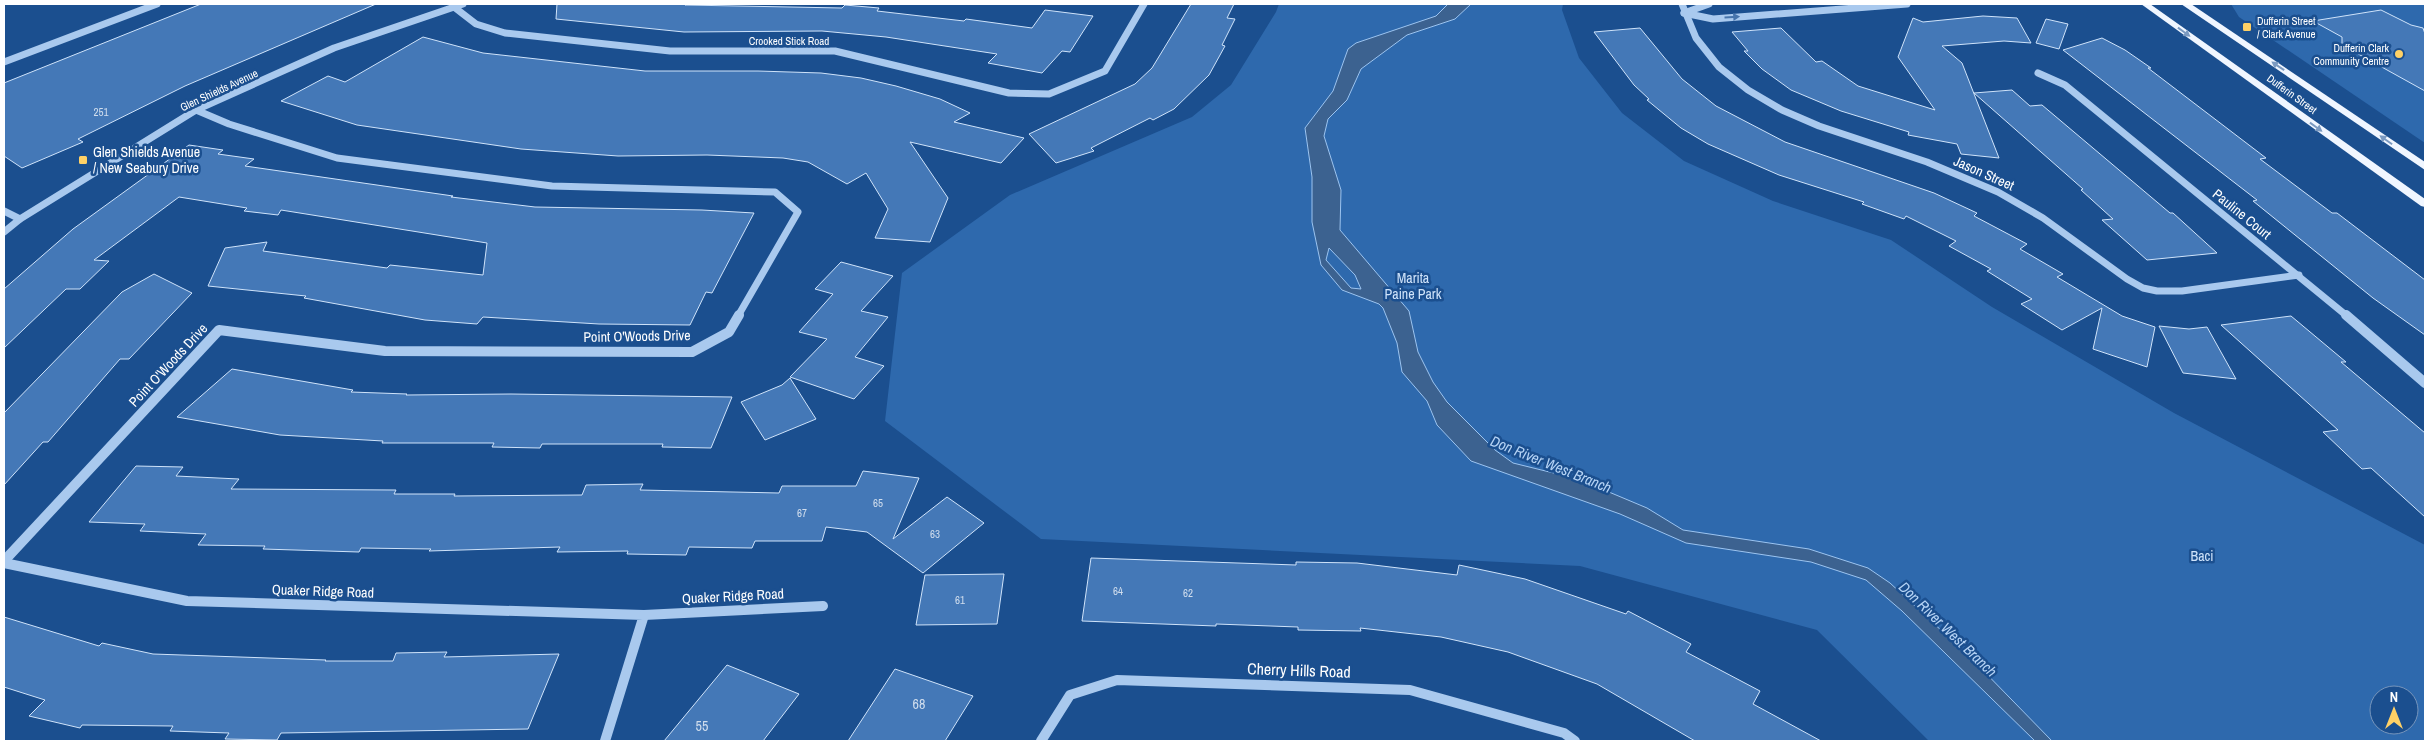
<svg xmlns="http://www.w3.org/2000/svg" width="2429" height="745" font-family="'Archivo Narrow',sans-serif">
  <rect width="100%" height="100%" fill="#1b4f8f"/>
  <g fill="#2e69ad" fill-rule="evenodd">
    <path d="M 1279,4 L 1563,4 L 1562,10 L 1579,58 L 1622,113 L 1684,161 L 1773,201 L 1891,240 L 1992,307 L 2174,413 L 2425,545 L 2425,741 L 1929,741 L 1817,630 L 1580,566 L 1041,539 L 885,421 L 902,273 L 1010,195 L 1192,117 L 1231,85 L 1276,12 ZM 2379,695 L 2409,695 L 2409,725 L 2379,725 Z"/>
    <path d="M 2231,4 L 2425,4 L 2425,143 L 2239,17 Z"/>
  </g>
  <path fill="#3c6290" stroke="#9cc4f0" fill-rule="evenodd" d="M 1448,4 L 1471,4 L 1455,19 L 1407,35 L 1361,69 L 1347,100 L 1328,119 L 1324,136 L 1341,190 L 1340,230 L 1409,311 L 1418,352 L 1433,382 L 1447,402 L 1495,450 L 1513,463 L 1578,479 L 1647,508 L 1683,530 L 1809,549 L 1868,568 L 1890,583 L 1970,657 L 2052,741 L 2035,741 L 1902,611 L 1866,580 L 1811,562 L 1686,543 L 1620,514 L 1471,461 L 1437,425 L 1427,401 L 1402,372 L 1397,343 L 1383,308 L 1379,304 L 1342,290 L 1321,265 L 1312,222 L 1312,177 L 1305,128 L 1333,91 L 1348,49 L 1356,43 L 1436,16 ZM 1329,248 L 1355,275 L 1361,289 L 1351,288 L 1326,260 Z"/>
  <g fill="#4478b7" stroke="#cfe3fa">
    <path d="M 201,4 L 376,4 L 185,86 L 78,139 L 83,142 L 22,168 L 4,156 L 4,83 Z"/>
    <path d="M 557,4 L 687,4 L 685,5 L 842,8 L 845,5 L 879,8 L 877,11 L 964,21 L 966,19 L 1032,28 L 1045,10 L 1093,16 L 1070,52 L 1062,51 L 1042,73 L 988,63 L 997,54 L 886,37 L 822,31 L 684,32 L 556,19 Z"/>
    <path d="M 1191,4 L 1234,4 L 1227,18 L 1235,19 L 1222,45 L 1225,46 L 1209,75 L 1174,109 L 1153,120 L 1150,118 L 1091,148 L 1094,151 L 1056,163 L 1029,134 L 1135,84 L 1152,68 Z"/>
    <path d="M 2381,10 L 2411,25 L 2423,28 L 2425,34 L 2425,91 L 2342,45 L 2342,37 L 2313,21 Z"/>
    <path d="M 1983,16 L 2017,18 L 2031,43 L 2004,41 L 1942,46 L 1962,63 L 1999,158 L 1961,154 L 1957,144 L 1908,135 L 1909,132 L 1841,111 L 1791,90 L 1762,69 L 1744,51 L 1748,51 L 1732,32 L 1781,28 L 1816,62 L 1822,61 L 1858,86 L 1935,110 L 1898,57 L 1913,18 L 1923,22 Z"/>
    <path d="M 2046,19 L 2068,24 L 2059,49 L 2036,43 Z"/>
    <path d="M 1640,28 L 1682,79 L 1716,106 L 1785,142 L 1934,193 L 1977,213 L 1974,216 L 2027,244 L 2020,249 L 2063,274 L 2057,277 L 2122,316 L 2155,327 L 2147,367 L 2093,349 L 2102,308 L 2062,330 L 2021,304 L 2032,299 L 1987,271 L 1991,269 L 1949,246 L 1956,241 L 1906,216 L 1904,219 L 1862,204 L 1864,202 L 1779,175 L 1708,144 L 1681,128 L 1647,100 L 1649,99 L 1634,85 L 1594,32 Z"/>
    <path d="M 423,37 L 483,53 L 645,71 L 758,71 L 821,73 L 861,78 L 896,86 L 940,99 L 970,113 L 954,122 L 1024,138 L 1001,163 L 910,142 L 948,198 L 930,242 L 875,238 L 888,209 L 866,173 L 847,184 L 808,162 L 783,158 L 707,155 L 618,156 L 521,149 L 357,125 L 281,101 L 328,76 L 345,82 Z"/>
    <path d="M 2102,38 L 2125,50 L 2151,68 L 2148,68 L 2266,158 L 2260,159 L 2332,213 L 2337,213 L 2425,280 L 2425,335 L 2373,298 L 2253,201 L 2257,200 L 2063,50 Z"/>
    <path d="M 2012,90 L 2030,106 L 2042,105 L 2170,213 L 2173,213 L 2217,253 L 2147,260 L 2102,220 L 2113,219 L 2081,190 L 2083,189 L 1974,93 Z"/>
    <path d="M 189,145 L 223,150 L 218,154 L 254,159 L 245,166 L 453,196 L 451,197 L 535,207 L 702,210 L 754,213 L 712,293 L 706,292 L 690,325 L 599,324 L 483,317 L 477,324 L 425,320 L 304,298 L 306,296 L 208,286 L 225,248 L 267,242 L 263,251 L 387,268 L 390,265 L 483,275 L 487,243 L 281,210 L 278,215 L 244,211 L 247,208 L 179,197 L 94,260 L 109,261 L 80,289 L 66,289 L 4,348 L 4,289 L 73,229 Z"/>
    <path d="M 841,262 L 893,276 L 861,311 L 888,317 L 855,357 L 884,366 L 854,399 L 790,377 L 827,339 L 799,332 L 833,294 L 815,289 Z"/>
    <path d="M 154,274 L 192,293 L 129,359 L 120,359 L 48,442 L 43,442 L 4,485 L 4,413 L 122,292 Z"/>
    <path d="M 2291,316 L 2346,362 L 2341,362 L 2425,433 L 2425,517 L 2371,468 L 2362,469 L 2323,432 L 2338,430 L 2221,325 Z"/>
    <path d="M 2159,326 L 2189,329 L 2207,327 L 2236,379 L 2183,373 Z"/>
    <path d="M 232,369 L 353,390 L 351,392 L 407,394 L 406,395 L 511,394 L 732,397 L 711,448 L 662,447 L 663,444 L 542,444 L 540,448 L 492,447 L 494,443 L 382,443 L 383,441 L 280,435 L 177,417 Z"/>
    <path d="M 790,378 L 816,419 L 765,440 L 741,402 L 782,385 Z"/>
    <path d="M 136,466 L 183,467 L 176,476 L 239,479 L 231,489 L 396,490 L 394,494 L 455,494 L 454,496 L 582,495 L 586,485 L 643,484 L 640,490 L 779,493 L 782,486 L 856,486 L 863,471 L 919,478 L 893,539 L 947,497 L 984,523 L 923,573 L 867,532 L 826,527 L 822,541 L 755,541 L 752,548 L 689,547 L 686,555 L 627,554 L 628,551 L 557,552 L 560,547 L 429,551 L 431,549 L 361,548 L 359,552 L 263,549 L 265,546 L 198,545 L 206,534 L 140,531 L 145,524 L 89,522 Z"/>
    <path d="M 1091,558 L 1296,565 L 1296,562 L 1357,563 L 1457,575 L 1459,565 L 1525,579 L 1626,614 L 1628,611 L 1691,644 L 1686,652 L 1760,691 L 1753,704 L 1821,741 L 1695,741 L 1597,684 L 1508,652 L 1441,637 L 1360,628 L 1361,631 L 1298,630 L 1298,627 L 1216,624 L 1216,626 L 1082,621 Z"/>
    <path d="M 1004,574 L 997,624 L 916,625 L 925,575 Z"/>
    <path d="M 4,617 L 99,646 L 102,643 L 153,654 L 326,660 L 325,661 L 393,661 L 396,653 L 447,652 L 444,657 L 559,654 L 528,729 L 281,733 L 277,740 L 225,739 L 229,733 L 170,731 L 173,726 L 82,725 L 80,728 L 29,716 L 45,700 L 4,687 Z"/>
    <path d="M 727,665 L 799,694 L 763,741 L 664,741 Z"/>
    <path d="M 895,669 L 973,696 L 945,741 L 848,741 Z"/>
  </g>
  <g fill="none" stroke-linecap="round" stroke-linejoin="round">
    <g stroke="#a9c9ee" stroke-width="7">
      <path d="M 1682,4 L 1696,38 L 1719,67 L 1748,90 L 1782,110 L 1819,126 L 1927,162 L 1998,192 L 2043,218 L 2127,279 L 2143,288 L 2157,291 L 2182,291 L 2299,275"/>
      <path d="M 454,7 L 476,24 L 505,33 L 670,51 L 835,51 L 1009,93 L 1049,94 L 1105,71 L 1144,4"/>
      <path d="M 1684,13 L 1713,19 L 1907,4"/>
      <path d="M 1684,13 L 1709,4"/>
      <path d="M 4,62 L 157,4"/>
      <path d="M 2038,73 L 2065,85 L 2347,316"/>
      <path d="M 196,110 L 229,124 L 337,158 L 552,186 L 775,192 L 798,212 L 738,316"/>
      <path d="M 4,211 L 20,219"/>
      <path d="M 4,232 L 20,219 L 196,110 L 334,48 L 463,4"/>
    </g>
    <g stroke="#a9c9ee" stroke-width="10">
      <path d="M 2346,315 L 2425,383"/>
      <path d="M 4,561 L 219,330 L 385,351 L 692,352 L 729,332 L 739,315"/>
      <path d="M 4,563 L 187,601 L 644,615 L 605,741"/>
      <path d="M 644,615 L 823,606"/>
      <path d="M 1041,741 L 1070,695 L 1117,680 L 1410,690 L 1564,733 L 1575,741"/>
    </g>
    <g fill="#f0f6ff" fill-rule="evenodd">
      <path d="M 2141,4 L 2150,4 L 2425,199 L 2425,207 L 2421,206 Z"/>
      <path d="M 2181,4 L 2191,4 L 2425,162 L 2425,170 Z"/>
    </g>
  </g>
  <defs><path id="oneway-solid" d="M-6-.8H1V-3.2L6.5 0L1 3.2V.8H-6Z" transform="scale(1.25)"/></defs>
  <use fill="#4674ac" href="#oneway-solid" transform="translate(1732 17) rotate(-4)"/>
  <g fill="#7b9ac1">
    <use href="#oneway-solid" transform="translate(2184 32) rotate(36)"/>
    <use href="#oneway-solid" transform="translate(2278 66) rotate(-146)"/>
    <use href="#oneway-solid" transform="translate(2316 127) rotate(36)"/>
    <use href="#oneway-solid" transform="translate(2386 140) rotate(-145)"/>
  </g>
  <g fill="#ffd166" stroke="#1b4f8f" stroke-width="2">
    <rect x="2242" y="22" width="10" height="10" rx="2.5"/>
    <circle cx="2399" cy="54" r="5"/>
    <rect x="78" y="155" width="10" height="10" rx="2.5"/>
  </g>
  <g text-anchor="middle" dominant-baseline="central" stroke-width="5" stroke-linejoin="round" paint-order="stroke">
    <g font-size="11" fill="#fff" stroke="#1b4f8f" text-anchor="start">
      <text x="2257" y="21">Dufferin Street<tspan x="2257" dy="13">/ Clark Avenue</tspan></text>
      <text x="2389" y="48" text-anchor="end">Dufferin Clark<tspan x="2389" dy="13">Community Centre</tspan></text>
    </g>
    <g font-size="11" fill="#fff" stroke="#1b4f8f">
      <text x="789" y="41">Crooked Stick Road</text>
      <text transform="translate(219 90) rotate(-25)">Glen Shields Avenue</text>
      <text transform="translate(2292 94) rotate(36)">Dufferin Street</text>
    </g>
    <g font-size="11" fill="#d0dded">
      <text x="101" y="112">251</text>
      <text x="878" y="503">65</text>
      <text x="802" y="513">67</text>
      <text x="935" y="534">63</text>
      <text x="1118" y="591">64</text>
      <text x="1188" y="593">62</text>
      <text x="960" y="600">61</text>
    </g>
    <g font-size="14" fill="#fff" stroke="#1b4f8f" text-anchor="start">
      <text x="93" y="152">Glen Shields Avenue<tspan x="93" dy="16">/ New Seabury Drive</tspan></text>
    </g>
    <g font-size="14" fill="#fff" stroke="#1b4f8f">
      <text transform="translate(1984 173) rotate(24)">Jason Street</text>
      <text transform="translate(2242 214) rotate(39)">Pauline Court</text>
      <text transform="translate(637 336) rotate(-1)">Point O'Woods Drive</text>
      <text transform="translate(168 365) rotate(-47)">Point O'Woods Drive</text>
      <text transform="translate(323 591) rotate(2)">Quaker Ridge Road</text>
      <text transform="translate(733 596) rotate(-3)">Quaker Ridge Road</text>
    </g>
    <g font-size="14" fill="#cfe3fa" stroke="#1b4f8f">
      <text x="1413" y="278">Marita<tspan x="1413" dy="16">Paine Park</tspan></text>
      <text x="2202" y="556">Baci</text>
    </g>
    <g font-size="14" fill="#d0dded">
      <text x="919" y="704">68</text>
      <text x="702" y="726">55</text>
    </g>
    <g font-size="15" font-style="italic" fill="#b5d3f5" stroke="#1b4f8f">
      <text transform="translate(1551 464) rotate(22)">Don River West Branch</text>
      <text transform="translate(1948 629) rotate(44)">Don River West Branch</text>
    </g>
    <g font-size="16" fill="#fff" stroke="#1b4f8f">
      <text transform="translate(1299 670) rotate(2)">Cherry Hills Road</text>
    </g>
  </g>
  <rect width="2429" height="745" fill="none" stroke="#ffffff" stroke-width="10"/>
  <g transform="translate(2394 710)"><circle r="24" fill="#1b4f8f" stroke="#7695bc"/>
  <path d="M0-4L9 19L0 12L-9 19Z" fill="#ffd166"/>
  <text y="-8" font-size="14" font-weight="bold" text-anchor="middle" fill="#ffffff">N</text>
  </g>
</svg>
